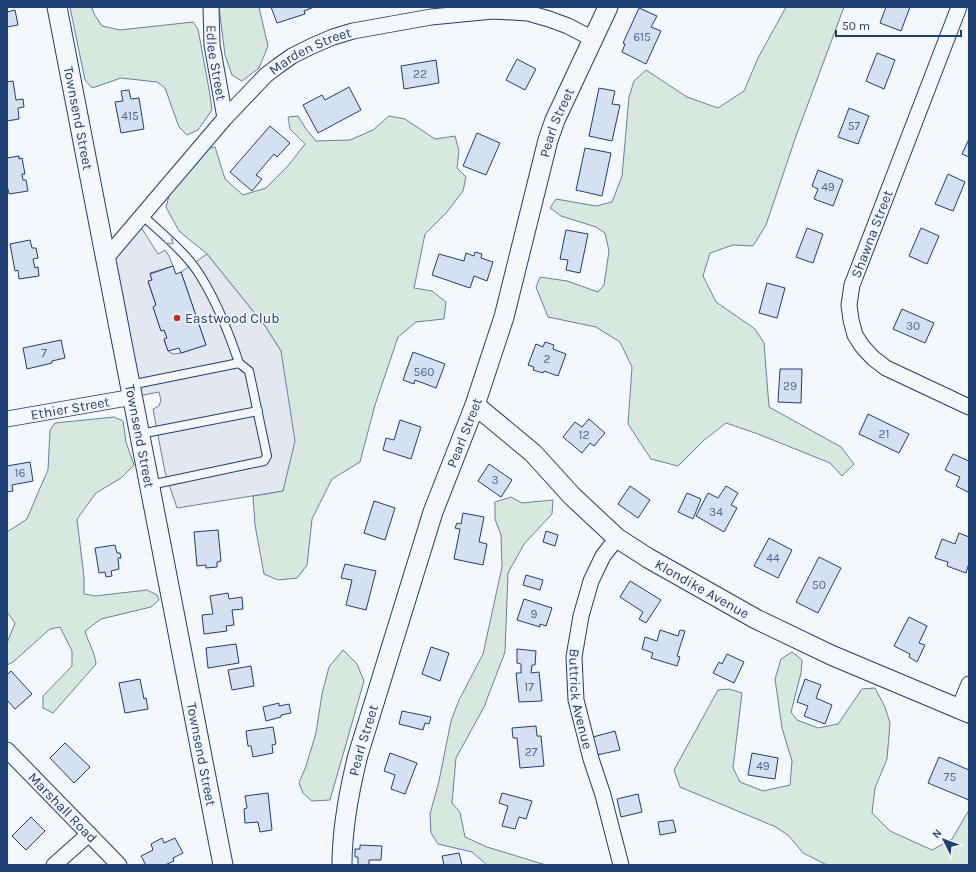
<svg xmlns="http://www.w3.org/2000/svg" width="976" height="872" font-family="Karla,sans-serif">
  <rect width="100%" height="100%" fill="#f4f7fb"/>
  <g fill="#d7e8df" stroke="#687fa3">
    <path d="M 70,7 L 92,7 L 94,14 L 102,26 L 120,30 L 193,22 L 198,29 L 210,95 L 212,110 L 198,130 L 187,135 L 179,127 L 165,88 L 157,82 L 121,78 L 92,88 L 85,80 Z"/>
    <path d="M 219,7 L 259,7 L 268,46 L 259,68 L 242,81 L 232,75 L 225,55 Z"/>
    <path d="M 786,7 L 844,7 L 796,136 L 766,225 L 753,246 L 733,245 L 710,253 L 703,276 L 716,302 L 755,329 L 764,343 L 769,407 L 841,447 L 854,464 L 842,476 L 830,463 L 758,434 L 726,423 L 703,441 L 678,466 L 651,459 L 628,424 L 632,367 L 620,342 L 596,327 L 548,317 L 536,287 L 540,277 L 567,281 L 598,292 L 604,285 L 609,251 L 605,233 L 596,227 L 561,216 L 550,208 L 556,199 L 596,206 L 612,202 L 622,176 L 629,97 L 634,81 L 646,70 L 687,97 L 718,108 L 744,91 L 758,58 Z"/>
    <path d="M 298,116 L 306,129 L 316,141 L 350,140 L 373,130 L 389,116 L 405,119 L 435,139 L 455,136 L 459,151 L 457,168 L 466,177 L 463,191 L 447,212 L 425,234 L 414,288 L 432,291 L 446,302 L 444,319 L 416,322 L 398,337 L 375,405 L 360,462 L 332,479 L 312,519 L 307,565 L 297,578 L 278,580 L 264,574 L 255,525 L 253,496 L 283,491 L 281,351 L 265,326 L 207,254 L 179,231 L 166,207 L 171,189 L 205,149 L 215,147 L 225,179 L 243,195 L 266,188 L 288,166 L 305,144 L 290,129 L 288,117 Z"/>
    <path d="M 114,417 L 123,421 L 126,442 L 134,465 L 121,478 L 96,493 L 77,519 L 84,577 L 84,594 L 95,596 L 147,590 L 157,595 L 159,600 L 151,607 L 101,619 L 85,631 C 88,642 95,652 96,664 L 53,713 L 43,708 L 43,696 L 72,666 L 72,651 L 60,627 L 50,629 L 13,662 L 7,665 L 7,643 L 15,623 L 7,612 L 7,532 L 27,519 L 37,495 L 48,470 L 50,430 L 55,423 Z"/>
    <path d="M 511,497 L 522,503 L 553,500 L 552,514 L 524,544 L 508,573 L 505,652 L 484,707 L 456,758 L 452,803 L 460,812 L 465,837 L 487,847 L 546,865 L 487,865 L 472,852 L 438,844 L 431,833 L 430,814 L 439,781 L 451,721 L 459,700 L 483,654 L 502,567 L 501,535 L 495,519 L 495,502 Z"/>
    <path d="M 343,650 L 357,664 L 364,681 L 330,800 L 312,801 L 303,793 L 299,783 L 306,766 L 316,733 L 322,694 L 329,667 Z"/>
    <path d="M 792,652 L 802,660 L 801,673 L 791,712 L 797,720 L 818,728 L 838,724 L 862,689 L 875,688 L 885,707 L 890,723 L 887,759 L 875,788 L 872,813 L 890,831 L 932,850 L 952,839 L 969,810 L 969,865 L 827,865 L 803,853 L 789,836 L 776,827 L 680,787 L 674,770 L 718,690 L 729,689 L 742,693 L 733,768 L 740,782 L 763,791 L 790,785 L 792,761 L 782,728 L 775,679 L 781,659 Z"/>
  </g>
  <path fill="#e3e8f0" stroke="#687fa3" d="M 137,221 L 158,254 L 165,250 L 169,256 L 173,266 L 150,273 L 152,280 L 148,282 L 156,305 L 153,307 L 161,331 L 164,330 L 167,338 L 164,340 L 168,351 L 173,354 L 181,353 L 206,345 L 181,272 L 207,254 L 265,326 L 281,351 L 295,441 L 283,491 L 177,508 L 165,472 L 153,409 L 159,406 L 161,400 L 159,392 L 133,397 L 106,258 Z"/>
  <g fill="#d5e0f0" stroke="#1d3f73">
    <path d="M 271,7 L 314,7 L 304,11 L 305,14 L 277,23 Z"/>
    <path d="M 886,7 L 910,7 L 901,31 L 880,23 Z"/>
    <path d="M 639,8 L 657,16 L 651,27 L 661,31 L 646,64 L 622,52 L 625,44 L 623,43 Z"/>
    <path d="M 15,10 L 18,25 L 7,27 L 7,12 Z"/>
    <path d="M 877,53 L 895,60 L 884,89 L 866,81 Z"/>
    <path d="M 517,59 L 536,69 L 525,90 L 506,80 Z"/>
    <path d="M 436,60 L 439,83 L 404,89 L 401,66 Z"/>
    <path d="M 13,81 L 16,100 L 23,99 L 24,107 L 18,108 L 19,119 L 7,121 L 7,82 Z"/>
    <path d="M 349,87 L 361,110 L 318,133 L 303,105 L 322,95 L 325,100 Z"/>
    <path d="M 599,88 L 615,91 L 612,104 L 620,105 L 612,141 L 589,136 Z"/>
    <path d="M 129,90 L 131,99 L 139,98 L 144,129 L 121,133 L 115,102 L 123,101 L 121,91 Z"/>
    <path d="M 849,108 L 869,116 L 858,144 L 838,137 Z"/>
    <path d="M 270,126 L 290,143 L 277,157 L 274,154 L 256,175 L 262,179 L 252,191 L 230,172 Z"/>
    <path d="M 477,133 L 500,143 L 486,175 L 463,166 Z"/>
    <path d="M 969,139 L 969,157 L 962,154 Z"/>
    <path d="M 585,148 L 611,153 L 602,196 L 576,190 Z"/>
    <path d="M 19,156 L 19,159 L 22,158 L 25,174 L 22,174 L 23,180 L 26,180 L 28,191 L 9,194 L 7,185 L 7,158 Z"/>
    <path d="M 818,170 L 843,180 L 833,206 L 814,199 L 818,189 L 812,186 Z"/>
    <path d="M 948,174 L 965,182 L 953,211 L 935,204 Z"/>
    <path d="M 807,228 L 823,234 L 813,263 L 796,257 Z"/>
    <path d="M 921,228 L 939,236 L 927,264 L 909,256 Z"/>
    <path d="M 566,230 L 588,234 L 580,273 L 566,270 L 568,260 L 560,259 Z"/>
    <path d="M 30,240 L 32,248 L 36,248 L 38,258 L 33,259 L 35,268 L 38,267 L 39,276 L 19,279 L 18,270 L 15,271 L 10,244 Z"/>
    <path d="M 475,252 L 482,254 L 481,258 L 493,262 L 487,281 L 474,276 L 470,288 L 432,275 L 439,254 L 464,261 L 466,253 L 474,256 Z"/>
    <path d="M 173,266 L 176,274 L 181,272 L 206,345 L 181,353 L 179,348 L 168,351 L 164,339 L 167,338 L 164,330 L 161,331 L 153,307 L 156,305 L 148,281 L 152,280 L 150,274 Z"/>
    <path d="M 767,283 L 785,288 L 777,318 L 759,313 Z"/>
    <path d="M 902,309 L 934,323 L 925,343 L 893,329 Z"/>
    <path d="M 61,340 L 65,358 L 52,361 L 52,363 L 27,369 L 23,348 Z"/>
    <path d="M 545,342 L 554,345 L 553,349 L 566,354 L 558,376 L 544,371 L 543,373 L 533,370 L 534,367 L 528,365 L 536,344 L 543,347 Z"/>
    <path d="M 413,352 L 445,364 L 436,388 L 415,380 L 414,384 L 403,380 Z"/>
    <path d="M 780,369 L 802,369 L 801,403 L 778,402 Z"/>
    <path d="M 868,414 L 909,434 L 899,453 L 859,434 Z"/>
    <path d="M 589,419 L 605,433 L 594,446 L 590,443 L 582,453 L 563,437 L 575,422 L 582,427 Z"/>
    <path d="M 400,420 L 421,427 L 411,459 L 383,450 L 386,438 L 394,440 Z"/>
    <path d="M 953,454 L 969,461 L 969,489 L 968,492 L 956,486 L 960,477 L 945,470 Z"/>
    <path d="M 30,462 L 33,481 L 12,485 L 13,491 L 7,492 L 7,466 Z"/>
    <path d="M 489,464 L 512,480 L 501,497 L 478,481 Z"/>
    <path d="M 630,486 L 650,500 L 638,518 L 618,504 Z"/>
    <path d="M 726,486 L 738,493 L 731,505 L 737,508 L 724,532 L 696,516 L 708,493 L 718,498 Z"/>
    <path d="M 687,493 L 701,499 L 693,519 L 678,512 Z"/>
    <path d="M 374,501 L 395,508 L 385,540 L 364,533 Z"/>
    <path d="M 463,513 L 484,517 L 479,542 L 487,544 L 483,565 L 454,559 L 460,529 L 455,528 L 457,523 L 461,524 Z"/>
    <path d="M 218,530 L 221,561 L 217,562 L 217,567 L 206,568 L 206,565 L 197,566 L 194,532 Z"/>
    <path d="M 546,531 L 558,535 L 555,546 L 543,542 Z"/>
    <path d="M 959,533 L 969,537 L 969,563 L 966,573 L 947,566 L 948,562 L 935,558 L 942,539 L 955,544 Z"/>
    <path d="M 769,538 L 792,550 L 778,578 L 754,566 Z"/>
    <path d="M 115,545 L 117,553 L 120,553 L 121,558 L 118,558 L 119,569 L 111,571 L 112,576 L 106,577 L 105,572 L 99,573 L 95,548 Z"/>
    <path d="M 819,557 L 841,568 L 818,613 L 796,602 Z"/>
    <path d="M 345,564 L 376,571 L 366,610 L 346,605 L 352,580 L 341,578 Z"/>
    <path d="M 526,575 L 543,580 L 540,590 L 523,585 Z"/>
    <path d="M 630,581 L 661,600 L 646,623 L 639,619 L 643,612 L 620,597 Z"/>
    <path d="M 228,593 L 229,599 L 242,597 L 243,609 L 232,610 L 234,625 L 226,626 L 227,631 L 204,634 L 202,615 L 213,614 L 210,596 Z"/>
    <path d="M 524,599 L 552,608 L 546,626 L 540,624 L 540,627 L 517,620 Z"/>
    <path d="M 909,617 L 927,626 L 919,643 L 925,645 L 917,662 L 909,657 L 910,654 L 894,646 Z"/>
    <path d="M 660,630 L 678,636 L 680,630 L 685,631 L 677,656 L 680,657 L 677,666 L 651,658 L 653,653 L 642,649 L 645,637 L 657,641 Z"/>
    <path d="M 236,644 L 239,663 L 208,668 L 206,648 Z"/>
    <path d="M 431,647 L 449,653 L 440,681 L 422,674 Z"/>
    <path d="M 517,649 L 536,651 L 535,665 L 532,665 L 531,673 L 539,672 L 542,701 L 519,702 L 516,673 L 521,673 L 521,664 L 517,663 Z"/>
    <path d="M 727,654 L 744,662 L 734,683 L 713,673 L 719,662 L 722,664 Z"/>
    <path d="M 251,666 L 254,686 L 232,690 L 228,670 Z"/>
    <path d="M 11,671 L 32,694 L 15,709 L 7,700 L 7,675 Z"/>
    <path d="M 140,679 L 144,699 L 146,698 L 148,709 L 125,713 L 119,683 Z"/>
    <path d="M 805,679 L 821,685 L 816,698 L 832,705 L 825,724 L 804,716 L 808,706 L 797,702 Z"/>
    <path d="M 279,703 L 279,706 L 289,704 L 291,713 L 281,715 L 281,717 L 266,721 L 263,707 Z"/>
    <path d="M 402,711 L 431,717 L 429,724 L 425,723 L 423,730 L 399,724 Z"/>
    <path d="M 536,726 L 537,736 L 541,736 L 544,766 L 520,768 L 517,738 L 513,738 L 512,728 Z"/>
    <path d="M 273,727 L 276,744 L 272,745 L 273,753 L 253,757 L 251,746 L 248,746 L 246,731 Z"/>
    <path d="M 615,731 L 620,750 L 597,755 L 593,737 Z"/>
    <path d="M 65,743 L 90,767 L 74,783 L 50,758 Z"/>
    <path d="M 390,753 L 417,763 L 405,794 L 391,789 L 395,775 L 384,771 Z"/>
    <path d="M 752,753 L 778,758 L 775,779 L 748,775 Z"/>
    <path d="M 939,757 L 969,770 L 969,800 L 928,783 Z"/>
    <path d="M 268,793 L 272,830 L 260,832 L 258,822 L 245,823 L 244,809 L 247,808 L 245,796 Z"/>
    <path d="M 502,793 L 532,801 L 526,819 L 519,817 L 515,829 L 502,826 L 508,806 L 499,803 Z"/>
    <path d="M 638,794 L 642,812 L 621,817 L 617,799 Z"/>
    <path d="M 31,817 L 45,831 L 26,850 L 12,836 Z"/>
    <path d="M 673,820 L 676,832 L 660,835 L 658,822 Z"/>
    <path d="M 162,838 L 164,843 L 175,838 L 183,853 L 173,858 L 174,861 L 165,865 L 146,865 L 141,856 L 153,850 L 151,844 Z"/>
    <path d="M 360,845 L 382,846 L 381,860 L 369,860 L 369,865 L 358,865 L 358,857 L 355,857 L 355,849 L 360,849 Z"/>
    <path d="M 459,853 L 462,865 L 444,865 L 442,856 Z"/>
  </g>
  <g fill="none" stroke-linecap="round" stroke-linejoin="round">
    <g stroke="#1d3f73" stroke-width="10">
      <g id="service">
        <path d="M 142,215 C 161,233 188,254 201,277 C 218,304 229,333 239,363"/>
        <path d="M 130,385 L 239,363 L 249,371 L 267,456 L 264,461 L 150,485"/>
        <path d="M 140,434 L 258,411"/>
      </g>
    </g>
    <g stroke="#1d3f73" stroke-width="17">
      <g id="minor">
        <path id="s1" d="M 211,7 L 212,45 L 225,118"/>
        <path d="M 959,7 L 852,285 L 849,305 L 851,320 L 855,335 L 862,346 L 873,358 L 886,368 L 969,407"/>
        <path id="s2" d="M 106,258 L 225,118 L 266,75 L 278,66 L 292,56 L 312,46 L 333,37 L 353,31 L 431,17 L 493,11 L 528,13 L 549,19 L 568,26 L 593,39"/>
        <path id="s3" d="M 7,419 L 133,397"/>
        <path id="s4" d="M 617,538 L 603,556 L 591,581 L 581,616 L 574,657 L 576,700 L 591,759 L 603,795 L 621,865"/>
        <path d="M 959,708 L 969,684"/>
        <path id="s5" d="M 7,750 L 119,865"/>
        <path d="M 54,865 L 89,834"/>
      </g>
    </g>
    <g stroke="#1d3f73" stroke-width="21">
      <g id="tertiary">
        <path id="s6" d="M 57,7 L 223,865"/>
        <path id="s7" d="M 475,405 L 533,453 L 572,496 L 617,538 L 648,558 L 756,619 L 831,655 L 969,713"/>
        <path id="s8" d="M 342,865 C 342,827 349,791 358,755 L 433,512 L 475,405 L 504,317 L 548,140 L 555,120 L 608,7"/>
      </g>
    </g>
    <use href="#service" stroke="#f4f7fb" stroke-width="8"/>
    <use href="#minor" stroke="#f4f7fb" stroke-width="15"/>
    <use href="#tertiary" stroke="#f4f7fb" stroke-width="19"/>
  </g>
  <defs><path id="oneway-chevron" d="M-2-3.5L2.5 0L-2 3.5" fill="none" stroke-width="1.6" stroke-linecap="round" stroke-linejoin="round"/></defs>
  <use stroke="#889bb7" href="#oneway-chevron" transform="translate(171 242) rotate(43)"/>
  <circle fill="#c62828" stroke="#f4f7fb" stroke-width="1.5" cx="177" cy="318" r="4"/>
  <g text-anchor="middle" dominant-baseline="central" stroke-width="3" stroke-linejoin="round" paint-order="stroke">
    <g font-size="12" fill="#4b6792">
      <text x="642" y="37">615</text>
      <text x="420" y="74">22</text>
      <text x="130" y="116">415</text>
      <text x="854" y="126">57</text>
      <text x="828" y="187">49</text>
      <text x="913" y="326">30</text>
      <text x="44" y="353">7</text>
      <text x="547" y="359">2</text>
      <text x="424" y="372">560</text>
      <text x="790" y="386">29</text>
      <text x="884" y="434">21</text>
      <text x="584" y="435">12</text>
      <text x="20" y="473">16</text>
      <text x="495" y="480">3</text>
      <text x="716" y="512">34</text>
      <text x="773" y="558">44</text>
      <text x="819" y="585">50</text>
      <text x="534" y="614">9</text>
      <text x="529" y="687">17</text>
      <text x="531" y="752">27</text>
      <text x="763" y="766">49</text>
      <text x="950" y="777">75</text>
    </g>
    <g font-size="14" fill="#1d3f73" stroke="#f4f7fb">
      <text stroke="none"><textPath href="#s2" startOffset="294">Marden Street</textPath></text>
      <text stroke="none"><textPath href="#s1" startOffset="56">Edlee Street</textPath></text>
      <text stroke="none"><textPath href="#s6" startOffset="113">Townsend Street</textPath></text>
      <text stroke="none"><textPath href="#s8" startOffset="775">Pearl Street</textPath></text>
      <text transform="translate(872 234) rotate(-69)">Shawna Street</text>
      <text stroke="none"><textPath href="#s3" startOffset="64">Ethier Street</textPath></text>
      <text stroke="none"><textPath href="#s8" startOffset="451">Pearl Street</textPath></text>
      <text stroke="none"><textPath href="#s6" startOffset="437">Townsend Street</textPath></text>
      <text stroke="none"><textPath href="#s7" startOffset="294">Klondike Avenue</textPath></text>
      <text stroke="none"><textPath href="#s4" startOffset="171">Buttrick Avenue</textPath></text>
      <text stroke="none"><textPath href="#s8" startOffset="127">Pearl Street</textPath></text>
      <text stroke="none"><textPath href="#s6" startOffset="761">Townsend Street</textPath></text>
      <text stroke="none"><textPath href="#s5" startOffset="80">Marshall Road</textPath></text>
    </g>
    <g font-size="14" fill="#1d3f73" stroke="#f4f7fb" text-anchor="start">
      <text x="185" y="318">Eastwood Club</text>
    </g>
  </g>
  <rect width="976" height="872" fill="none" stroke="#1d3f73" stroke-width="16"/>
  <g transform="translate(944 840) rotate(312)" stroke="#f4f7fb" stroke-width="3" paint-order="stroke">
  <path d="M0-3L7 15L0 10L-7 15Z" fill="#1d3f73"/>
  <text y="-6" font-size="11" font-weight="bold" text-anchor="middle" fill="#1d3f73">N</text>
  </g>
  <path d="M836 30v6h125v-6" fill="none" stroke="#1d3f73" stroke-width="2"/>
  <text x="842" y="30" font-size="12" fill="#1d3f73" stroke="#f4f7fb" stroke-width="3" paint-order="stroke">50 m</text>
</svg>
